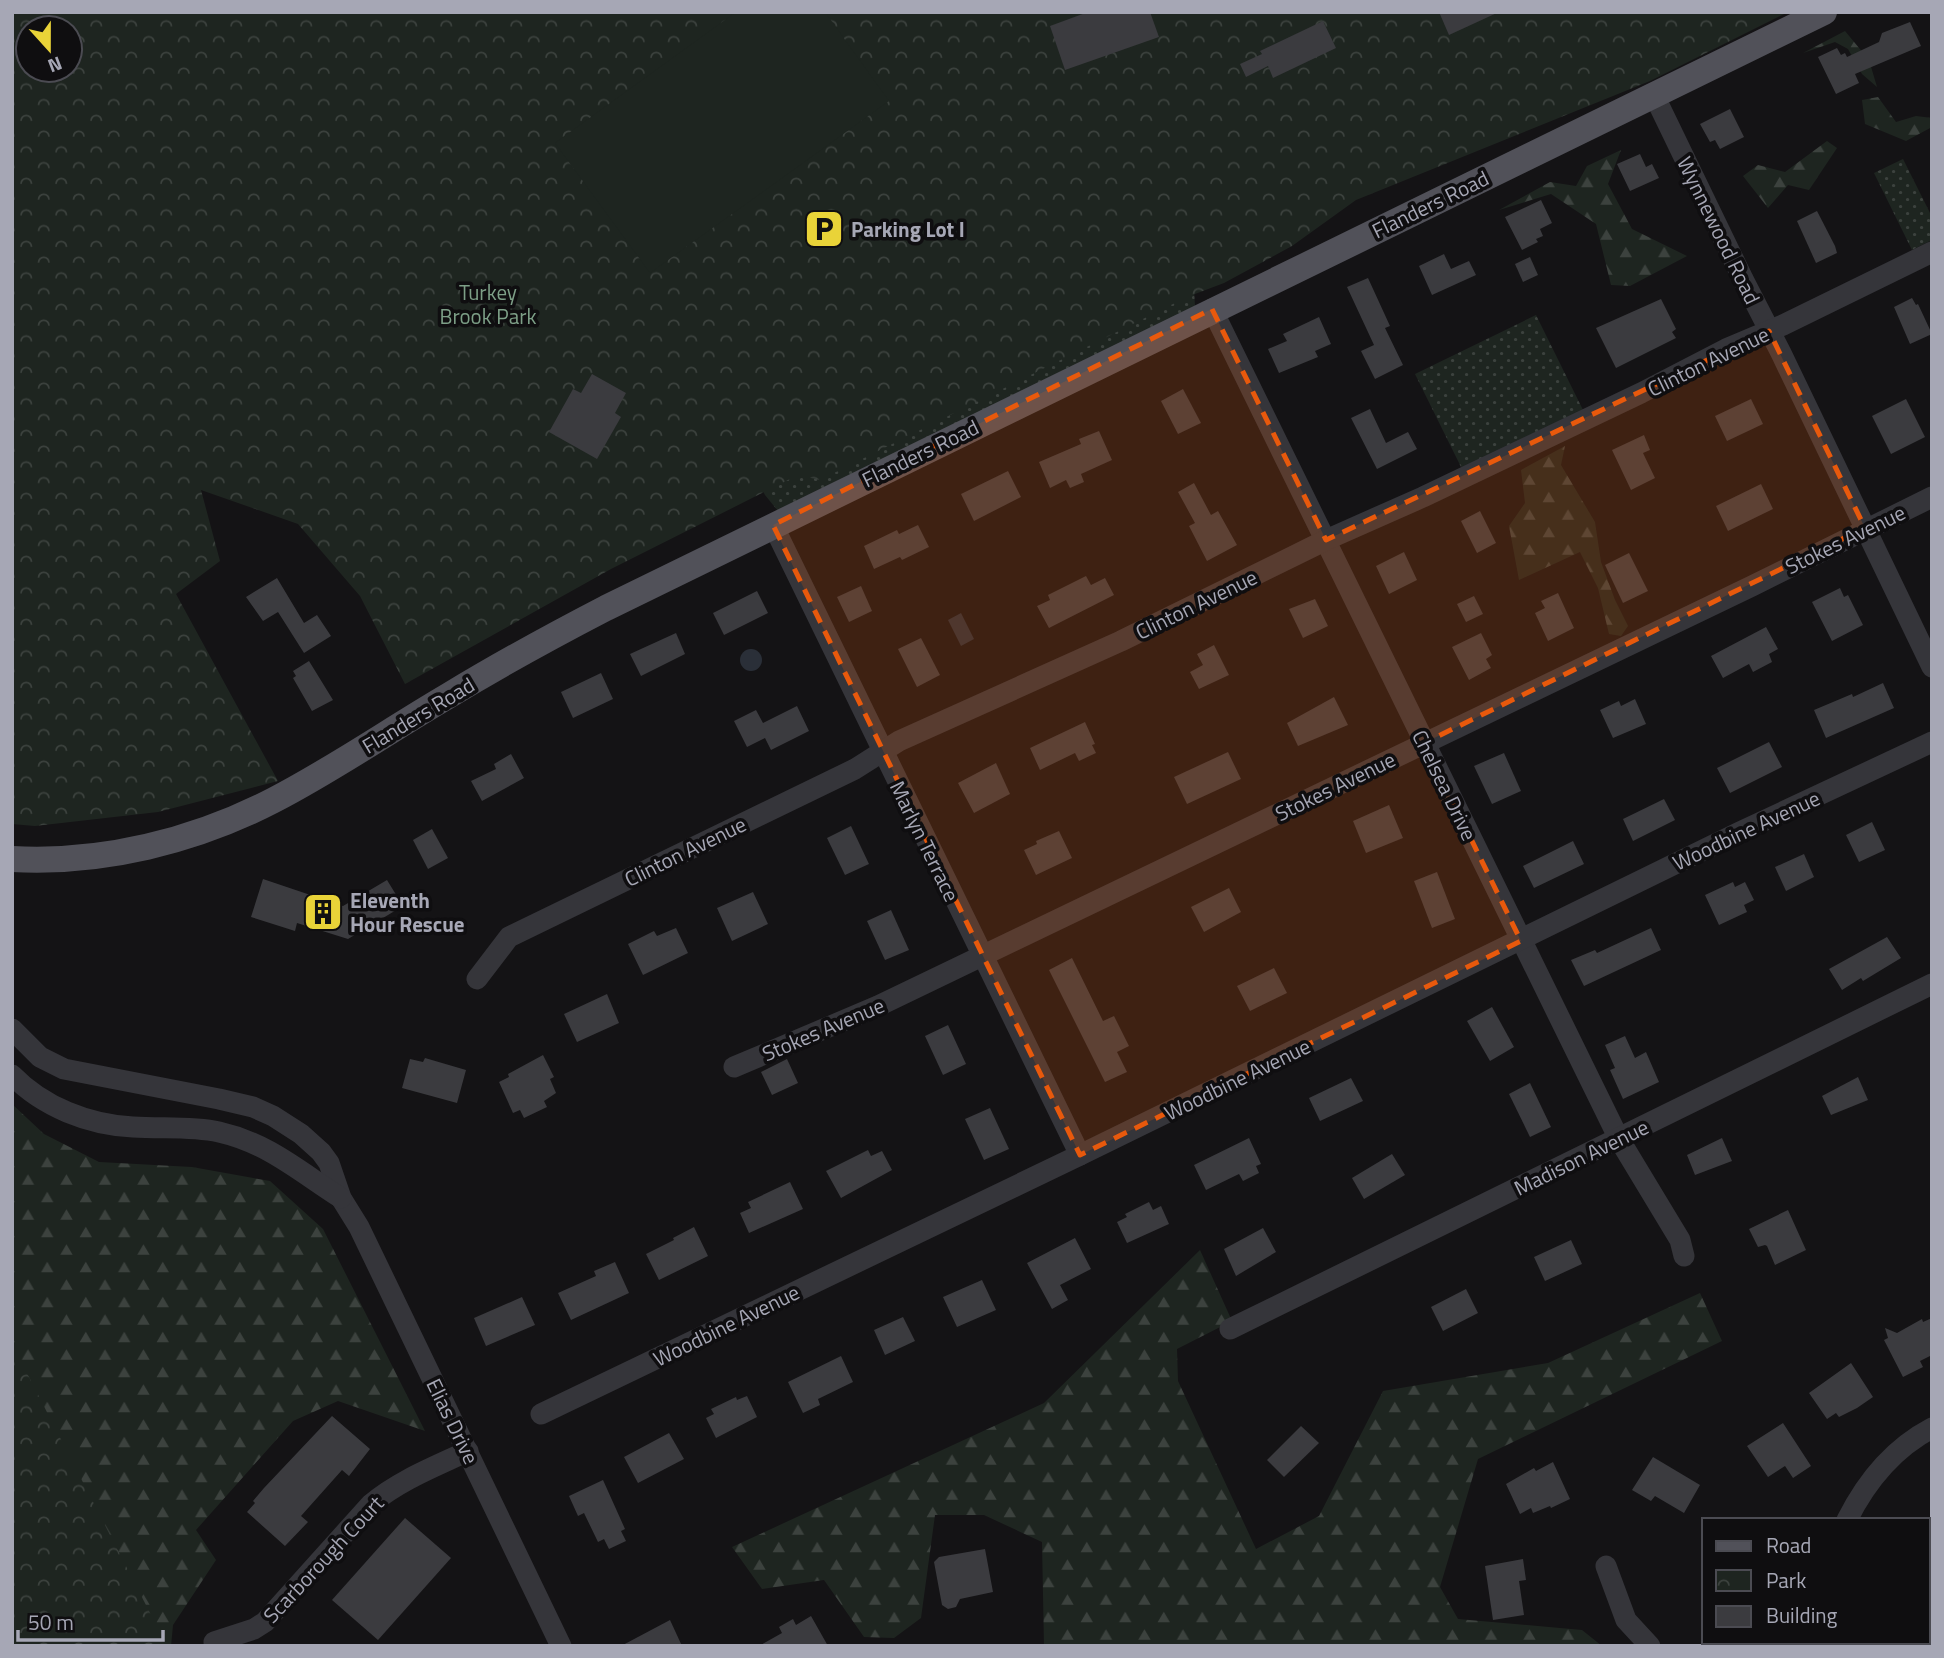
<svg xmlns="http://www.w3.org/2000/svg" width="1944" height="1658" font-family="'Titillium Web',sans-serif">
  <defs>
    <pattern id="grass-dots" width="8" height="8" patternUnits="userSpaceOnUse" patternTransform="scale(1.75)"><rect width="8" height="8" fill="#1e2520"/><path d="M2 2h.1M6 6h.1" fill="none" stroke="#3c423e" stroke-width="1.8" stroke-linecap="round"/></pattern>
    <pattern id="forest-firs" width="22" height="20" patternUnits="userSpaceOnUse" patternTransform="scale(1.75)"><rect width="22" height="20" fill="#1e2520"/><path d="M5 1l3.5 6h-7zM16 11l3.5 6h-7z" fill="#3c423e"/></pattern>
    <pattern id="park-crowns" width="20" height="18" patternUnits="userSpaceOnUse" patternTransform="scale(1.75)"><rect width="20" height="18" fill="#1e2520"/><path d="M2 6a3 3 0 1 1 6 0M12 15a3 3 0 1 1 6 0" fill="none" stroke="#3c423e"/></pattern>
  </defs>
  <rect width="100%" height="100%" fill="#141315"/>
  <g fill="url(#grass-dots)">
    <path d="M 1903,159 L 1932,217 L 1932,240 L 1912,250 L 1874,173 Z"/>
    <path d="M 1194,287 L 1195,307 L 778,511 L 765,495 L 743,452 Z"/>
    <path d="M 1536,315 L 1583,410 L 1462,469 L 1415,374 Z"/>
  </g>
  <g fill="url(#forest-firs)">
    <path d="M 1845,31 L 1869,60 L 1877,87 L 1862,74 L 1848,49 L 1835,42 L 1803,53 Z"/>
    <path d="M 1878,97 L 1896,122 L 1916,116 L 1932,118 L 1932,127 L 1906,141 L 1865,124 L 1862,100 Z"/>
    <path d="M 1827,141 L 1837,148 L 1809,190 L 1788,185 L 1768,208 L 1743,176 L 1758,165 L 1785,172 Z"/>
    <path d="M 1621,150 L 1608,184 L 1632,229 L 1687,256 L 1630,286 L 1611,285 L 1596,224 L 1551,194 L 1499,210 L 1550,182 L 1576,186 L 1587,166 Z"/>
    <path d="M 1565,446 L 1561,465 L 1595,522 L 1601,562 L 1615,600 L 1628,626 L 1621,636 L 1609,634 L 1598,588 L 1580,552 L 1519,580 L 1509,526 L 1525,503 L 1521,470 Z"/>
    <path d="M 12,1104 L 44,1134 L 99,1162 L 192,1167 L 270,1181 L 323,1229 L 425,1431 L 338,1401 L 293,1421 L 196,1530 L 216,1560 L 173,1625 L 171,1646 L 12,1646 Z"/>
    <path d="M 1200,1250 L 1232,1321 L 1177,1349 L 1178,1381 L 1256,1549 L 1319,1516 L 1383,1391 L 1548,1363 L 1700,1293 L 1722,1341 L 1478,1459 L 1440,1587 L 1458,1619 L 1582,1630 L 1602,1646 L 1044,1646 L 1042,1542 L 984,1515 L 935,1515 L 921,1618 L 894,1638 L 864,1637 L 824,1580 L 762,1589 L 732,1547 L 1044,1403 Z"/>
  </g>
  <g fill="url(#park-crowns)" fill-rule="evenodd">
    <path d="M 12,12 L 1788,12 L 1650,81 L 1356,200 L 1292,246 L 1224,283 L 1187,297 L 820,480 L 798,475 L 611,569 L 405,684 L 360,596 L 298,524 L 201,490 L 220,561 L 176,594 L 278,781 L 158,812 L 35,826 L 12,824 ZM 28,28 L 70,28 L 70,70 L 28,70 Z"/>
    <path d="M 12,1344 L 167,1646 L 12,1646 Z"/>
  </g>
  <path fill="#1e2520" d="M 736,12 L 825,12 L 889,101 L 650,273 L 555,143 Z"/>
  <g fill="#2a2f38">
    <path d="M 961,613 L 974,639 L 961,646 L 948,620 Z"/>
    <circle cx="751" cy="660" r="11"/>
  </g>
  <g fill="#3b3b3f">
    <path d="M 1088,12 L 1150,12 L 1159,37 L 1065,70 L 1050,26 Z"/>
    <path d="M 1439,12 L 1499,12 L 1449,35 Z"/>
    <path d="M 1323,21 L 1336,48 L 1273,78 L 1268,66 L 1246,77 L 1240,64 L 1262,54 L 1260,51 Z"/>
    <path d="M 1910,22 L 1921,46 L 1855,74 L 1859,83 L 1836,94 L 1818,57 L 1837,48 L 1841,55 L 1845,53 L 1847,57 L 1879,42 L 1882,33 Z"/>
    <path d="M 1730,109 L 1744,137 L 1720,149 L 1715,140 L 1710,142 L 1700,124 Z"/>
    <path d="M 1640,154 L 1646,167 L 1652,164 L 1659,178 L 1630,191 L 1617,164 Z"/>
    <path d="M 1541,200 L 1552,223 L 1540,229 L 1543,236 L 1536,239 L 1538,242 L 1522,250 L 1505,217 Z"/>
    <path d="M 1817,211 L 1835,246 L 1837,253 L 1816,263 L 1797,221 Z"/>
    <path d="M 1444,254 L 1451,269 L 1469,261 L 1476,275 L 1432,295 L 1419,266 Z"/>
    <path d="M 1530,257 L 1538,275 L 1523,282 L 1515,264 Z"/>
    <path d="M 1368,278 L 1390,326 L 1385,328 L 1403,365 L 1375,379 L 1361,351 L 1374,345 L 1347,287 Z"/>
    <path d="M 1912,298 L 1916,305 L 1918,304 L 1932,334 L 1910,344 L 1894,307 Z"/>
    <path d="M 1661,299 L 1676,329 L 1672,332 L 1676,338 L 1616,368 L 1596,328 Z"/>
    <path d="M 1319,317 L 1331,344 L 1315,351 L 1318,357 L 1279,373 L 1268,349 L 1287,341 L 1283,334 Z"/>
    <path d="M 592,374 L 626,393 L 615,413 L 621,417 L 597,459 L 549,432 L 573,389 L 581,393 Z"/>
    <path d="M 1183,389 L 1201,423 L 1178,434 L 1161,401 Z"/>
    <path d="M 1751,399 L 1763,424 L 1727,441 L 1715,416 Z"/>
    <path d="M 1906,399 L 1925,437 L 1891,454 L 1872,416 Z"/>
    <path d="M 1370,409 L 1386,443 L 1408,432 L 1417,449 L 1377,469 L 1351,418 Z"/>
    <path d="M 1099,431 L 1112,460 L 1081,474 L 1084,482 L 1070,488 L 1066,480 L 1050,488 L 1039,462 L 1081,444 L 1079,439 Z"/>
    <path d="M 1644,435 L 1650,450 L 1643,453 L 1655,478 L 1631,490 L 1612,450 Z"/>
    <path d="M 1008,471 L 1021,497 L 974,521 L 961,494 Z"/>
    <path d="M 1194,483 L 1211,515 L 1218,511 L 1237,545 L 1207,561 L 1189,526 L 1195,523 L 1178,492 Z"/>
    <path d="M 1761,484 L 1773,509 L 1728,531 L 1716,506 Z"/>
    <path d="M 1480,511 L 1496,543 L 1477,553 L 1461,521 Z"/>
    <path d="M 918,525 L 929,547 L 902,560 L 900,557 L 874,569 L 864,546 L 897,530 L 899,534 Z"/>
    <path d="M 1404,552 L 1417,580 L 1389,594 L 1376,566 Z"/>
    <path d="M 1629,553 L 1648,591 L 1623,603 L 1605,565 Z"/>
    <path d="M 1086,576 L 1091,585 L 1105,578 L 1114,595 L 1049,628 L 1037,606 L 1050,600 L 1048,595 Z"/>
    <path d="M 277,578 L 304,623 L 317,615 L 331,636 L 304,653 L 278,612 L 263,621 L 246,597 Z"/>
    <path d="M 861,586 L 872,611 L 849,622 L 837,597 Z"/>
    <path d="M 1840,588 L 1844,597 L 1848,595 L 1863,625 L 1832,641 L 1812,602 Z"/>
    <path d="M 757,591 L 768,613 L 724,635 L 713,613 Z"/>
    <path d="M 1558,593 L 1574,628 L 1548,641 L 1535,613 L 1545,608 L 1541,601 Z"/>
    <path d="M 1474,596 L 1483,614 L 1466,622 L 1457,604 Z"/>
    <path d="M 1315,599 L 1328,626 L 1303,638 L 1289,609 Z"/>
    <path d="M 1766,627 L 1778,649 L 1769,654 L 1772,662 L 1753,672 L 1749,664 L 1723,678 L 1711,656 Z"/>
    <path d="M 676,633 L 685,654 L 641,676 L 630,654 Z"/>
    <path d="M 1481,633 L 1492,655 L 1486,659 L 1491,668 L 1469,680 L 1452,647 Z"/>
    <path d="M 921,638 L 940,675 L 917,687 L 898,649 Z"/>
    <path d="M 1214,645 L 1229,675 L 1199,689 L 1190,672 L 1203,665 L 1197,654 Z"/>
    <path d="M 309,661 L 333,700 L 312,711 L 293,678 L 296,676 L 293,671 Z"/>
    <path d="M 601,673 L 613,699 L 573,718 L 561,692 Z"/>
    <path d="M 1883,683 L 1894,708 L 1826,738 L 1814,710 L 1852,694 L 1853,697 Z"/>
    <path d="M 1334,697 L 1348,725 L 1298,746 L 1287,723 Z"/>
    <path d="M 1635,699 L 1646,724 L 1613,738 L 1600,710 L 1619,701 L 1621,706 Z"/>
    <path d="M 797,706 L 809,731 L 771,750 L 765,738 L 747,747 L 734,721 L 756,710 L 763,723 Z"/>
    <path d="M 1085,722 L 1095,744 L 1092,745 L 1096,753 L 1079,761 L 1075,753 L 1040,770 L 1030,748 Z"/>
    <path d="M 1769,742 L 1782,767 L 1730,793 L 1717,768 Z"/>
    <path d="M 1228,752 L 1241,779 L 1187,804 L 1174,777 Z"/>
    <path d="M 1504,753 L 1521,791 L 1492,804 L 1474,766 Z"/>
    <path d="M 511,754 L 524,778 L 482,801 L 471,781 L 496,769 L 494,764 Z"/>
    <path d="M 996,763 L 1010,794 L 974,813 L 958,783 Z"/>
    <path d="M 1664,799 L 1675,820 L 1633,841 L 1623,819 Z"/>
    <path d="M 1389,805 L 1403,838 L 1366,853 L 1353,821 Z"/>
    <path d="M 1872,822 L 1885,850 L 1859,862 L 1846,835 Z"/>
    <path d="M 851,826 L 869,864 L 845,875 L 827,838 Z"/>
    <path d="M 432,829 L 448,858 L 428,869 L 413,840 Z"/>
    <path d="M 1059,831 L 1072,858 L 1036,875 L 1024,850 L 1037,844 L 1036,841 Z"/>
    <path d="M 1573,841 L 1584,864 L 1534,888 L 1523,866 Z"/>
    <path d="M 1804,854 L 1814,877 L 1786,891 L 1775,867 Z"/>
    <path d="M 1437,872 L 1455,919 L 1432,928 L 1414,881 Z"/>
    <path d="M 263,879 L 343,906 L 387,880 L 403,906 L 348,939 L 297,923 L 295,931 L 251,917 Z"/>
    <path d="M 1733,882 L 1735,887 L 1745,882 L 1754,900 L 1744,905 L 1747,912 L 1719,925 L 1705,895 Z"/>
    <path d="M 1229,888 L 1241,912 L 1204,932 L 1191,907 Z"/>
    <path d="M 753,892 L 768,924 L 732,941 L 717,908 Z"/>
    <path d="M 891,910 L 909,950 L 885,960 L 867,921 Z"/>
    <path d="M 676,928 L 688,953 L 643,975 L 628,944 L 654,931 L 657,936 Z"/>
    <path d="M 1651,928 L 1661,950 L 1584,986 L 1571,960 L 1595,950 L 1597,953 Z"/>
    <path d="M 1887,937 L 1901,958 L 1863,981 L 1861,978 L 1842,990 L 1829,969 Z"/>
    <path d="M 1072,958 L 1103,1021 L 1114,1016 L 1129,1046 L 1117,1052 L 1127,1072 L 1105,1082 L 1049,970 Z"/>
    <path d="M 1274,968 L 1287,993 L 1250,1011 L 1237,986 Z"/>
    <path d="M 607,994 L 619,1023 L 577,1042 L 564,1014 Z"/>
    <path d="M 1492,1007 L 1514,1047 L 1490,1061 L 1467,1021 Z"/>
    <path d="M 948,1025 L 966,1064 L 943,1075 L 925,1036 Z"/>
    <path d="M 1625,1036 L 1635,1058 L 1646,1052 L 1659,1082 L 1623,1099 L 1610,1070 L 1615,1068 L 1605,1045 Z"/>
    <path d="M 543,1055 L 554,1077 L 550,1079 L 556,1093 L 544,1101 L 547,1107 L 524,1118 L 520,1110 L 513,1113 L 499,1082 L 509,1077 L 508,1074 Z"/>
    <path d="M 425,1058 L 466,1070 L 457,1103 L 402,1088 L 410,1059 L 423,1062 Z"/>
    <path d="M 787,1059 L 798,1083 L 772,1095 L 761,1072 Z"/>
    <path d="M 1858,1077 L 1868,1100 L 1831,1115 L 1822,1096 Z"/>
    <path d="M 1351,1078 L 1363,1101 L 1320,1121 L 1309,1098 Z"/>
    <path d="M 1530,1083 L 1551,1127 L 1530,1137 L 1509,1094 Z"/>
    <path d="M 990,1108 L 1009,1149 L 984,1160 L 965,1119 Z"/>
    <path d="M 1249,1138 L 1261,1164 L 1256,1166 L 1259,1173 L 1243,1181 L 1239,1174 L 1206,1190 L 1194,1165 Z"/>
    <path d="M 1722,1138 L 1732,1161 L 1695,1175 L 1687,1155 Z"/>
    <path d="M 868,1150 L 871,1156 L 882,1151 L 892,1170 L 841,1198 L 826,1171 Z"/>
    <path d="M 1392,1154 L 1405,1175 L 1364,1199 L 1352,1178 Z"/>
    <path d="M 790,1182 L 803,1209 L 749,1233 L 740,1213 L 751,1208 L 748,1202 Z"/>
    <path d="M 1149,1202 L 1153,1210 L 1161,1206 L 1169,1224 L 1127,1243 L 1117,1222 L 1127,1217 L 1125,1214 Z"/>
    <path d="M 1788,1210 L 1806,1250 L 1775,1265 L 1767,1246 L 1765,1245 L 1758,1247 L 1749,1229 Z"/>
    <path d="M 694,1227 L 708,1256 L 659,1280 L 646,1254 L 674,1240 L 673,1238 Z"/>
    <path d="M 1263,1228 L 1276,1252 L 1236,1276 L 1224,1249 Z"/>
    <path d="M 1075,1238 L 1091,1269 L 1060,1285 L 1068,1300 L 1052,1309 L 1027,1263 Z"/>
    <path d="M 1571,1240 L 1582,1264 L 1545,1281 L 1534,1257 Z"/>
    <path d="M 615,1262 L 629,1293 L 571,1320 L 558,1293 L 596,1276 L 594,1271 Z"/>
    <path d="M 982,1280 L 996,1310 L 957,1327 L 943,1297 Z"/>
    <path d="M 1466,1289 L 1478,1313 L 1443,1331 L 1431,1307 Z"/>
    <path d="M 522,1297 L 535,1325 L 486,1346 L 474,1318 Z"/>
    <path d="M 903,1317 L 915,1341 L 885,1355 L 874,1330 Z"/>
    <path d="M 1932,1318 L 1932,1355 L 1920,1361 L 1923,1367 L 1903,1377 L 1884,1340 L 1888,1338 L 1885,1328 L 1897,1333 L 1922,1319 L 1923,1322 Z"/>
    <path d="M 841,1356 L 853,1382 L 818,1399 L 820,1405 L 803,1413 L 788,1382 Z"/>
    <path d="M 1851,1363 L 1873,1397 L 1857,1408 L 1839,1417 L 1836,1413 L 1827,1419 L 1809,1393 Z"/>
    <path d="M 747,1396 L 757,1417 L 716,1438 L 706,1418 L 714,1414 L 711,1409 L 736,1397 L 737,1400 Z"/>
    <path d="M 332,1416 L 370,1449 L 349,1476 L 342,1470 L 301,1516 L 308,1522 L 285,1546 L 247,1512 L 255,1503 L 253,1501 L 264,1488 Z"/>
    <path d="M 1783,1423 L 1811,1466 L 1793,1478 L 1785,1466 L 1768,1477 L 1747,1446 Z"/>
    <path d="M 1301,1426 L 1319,1443 L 1284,1477 L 1267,1460 Z"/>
    <path d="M 669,1433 L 684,1459 L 638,1483 L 624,1457 Z"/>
    <path d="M 1653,1457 L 1700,1485 L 1684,1513 L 1655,1496 L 1651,1501 L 1632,1490 Z"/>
    <path d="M 1553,1462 L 1570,1499 L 1551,1508 L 1550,1506 L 1533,1513 L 1531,1508 L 1520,1514 L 1506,1484 L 1534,1468 L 1536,1471 Z"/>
    <path d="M 603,1480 L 625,1529 L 621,1531 L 626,1541 L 609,1549 L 604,1539 L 598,1542 L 584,1513 L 578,1516 L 569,1496 Z"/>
    <path d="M 405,1518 L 451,1558 L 378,1640 L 332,1600 Z"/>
    <path d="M 985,1549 L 993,1592 L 960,1599 L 956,1607 L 948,1609 L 942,1605 L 934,1562 L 939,1557 Z"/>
    <path d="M 1523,1559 L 1526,1580 L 1519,1581 L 1524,1615 L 1493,1620 L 1485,1566 Z"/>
    <path d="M 811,1616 L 828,1646 L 759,1646 L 782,1633 L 779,1627 L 793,1619 L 796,1625 Z"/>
    <path d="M 670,1620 L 682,1646 L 621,1646 Z"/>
  </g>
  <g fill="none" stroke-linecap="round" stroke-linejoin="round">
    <g stroke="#35353a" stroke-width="21">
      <path d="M 1654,95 L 1743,279 L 1781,353 L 1932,667"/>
      <path d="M 1212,309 L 1619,1139 L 1680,1240 L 1684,1256"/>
      <path d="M 773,525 L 1080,1155"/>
      <path d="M 477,979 L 509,937 L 855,769 L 899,741 L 1121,641 L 1326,540 L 1423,497 L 1641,393 L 1726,349 L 1783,325 L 1932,252"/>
      <path d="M 12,1029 L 40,1057 L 64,1069 L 219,1099 L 253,1107 L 273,1116 L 301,1134 L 321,1152 L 329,1163 L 341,1198 L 359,1227 L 561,1646"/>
      <path d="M 734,1067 L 878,1006 L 1752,586 L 1932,497"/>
      <path d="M 12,1075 C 43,1107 89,1125 133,1127 C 162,1129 191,1126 219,1132 C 268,1143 300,1172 341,1198"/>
      <path d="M 1230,1329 L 1932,984"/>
      <path d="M 541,1414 L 1080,1155 L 1740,832 L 1932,742"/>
      <path d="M 1847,1520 C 1866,1482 1894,1448 1932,1428"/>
      <path d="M 1606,1566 L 1626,1620 L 1650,1646"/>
      <path d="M 214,1642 L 254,1629 L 265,1622 L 371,1504 C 400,1480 434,1467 468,1451"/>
      <path d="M 1760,1646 L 1764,1642"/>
    </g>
    <path stroke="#515159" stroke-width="26" d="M 12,859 C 102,864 195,841 274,800 C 334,769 390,730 448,696 C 499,665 552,636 606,608 L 1824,12"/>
  </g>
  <path fill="#e8590c" fill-opacity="0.2" stroke="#e8590c" stroke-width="5" stroke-dasharray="14 9" stroke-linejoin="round" d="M 1212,309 L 1326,540 L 1769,331 L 1865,528 L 1424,743 L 1521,941 L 1080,1155 L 773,525 Z"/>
  <defs>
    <g id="parking-square" transform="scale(2.0125)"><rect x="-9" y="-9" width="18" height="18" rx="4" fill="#e9d338" stroke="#0f0e10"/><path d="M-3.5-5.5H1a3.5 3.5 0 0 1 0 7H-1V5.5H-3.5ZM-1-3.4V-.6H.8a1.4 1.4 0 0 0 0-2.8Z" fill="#111"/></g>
    <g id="building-square" transform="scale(2.0125)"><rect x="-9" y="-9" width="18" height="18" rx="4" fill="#e9d338" stroke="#0f0e10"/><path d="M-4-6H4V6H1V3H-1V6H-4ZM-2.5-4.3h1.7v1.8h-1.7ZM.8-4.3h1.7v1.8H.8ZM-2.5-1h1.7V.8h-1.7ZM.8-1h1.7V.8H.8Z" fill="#111"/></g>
  </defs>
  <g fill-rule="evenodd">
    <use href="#parking-square" x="824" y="229"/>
    <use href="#building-square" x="323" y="912"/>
  </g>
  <g text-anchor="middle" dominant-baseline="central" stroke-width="7" stroke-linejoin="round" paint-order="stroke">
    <g font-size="21" fill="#a6a7b5" stroke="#0f0e10">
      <text transform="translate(1430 204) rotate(-26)">Flanders Road</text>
      <text transform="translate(1719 230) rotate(64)">Wynnewood Road</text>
      <text transform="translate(1708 361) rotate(-26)">Clinton Avenue</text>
      <text transform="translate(920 453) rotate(-26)">Flanders Road</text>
      <text transform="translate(1845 539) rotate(-26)">Stokes Avenue</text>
      <text transform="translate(1196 604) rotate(-26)">Clinton Avenue</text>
      <text transform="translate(418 715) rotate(-31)">Flanders Road</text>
      <text transform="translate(1445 785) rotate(64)">Chelsea Drive</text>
      <text transform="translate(1335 786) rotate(-26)">Stokes Avenue</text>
      <text transform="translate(1746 830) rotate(-25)">Woodbine Avenue</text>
      <text transform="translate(925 841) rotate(64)">Marlyn Terrace</text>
      <text transform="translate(685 851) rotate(-26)">Clinton Avenue</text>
      <text transform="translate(823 1029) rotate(-23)">Stokes Avenue</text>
      <text transform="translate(1237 1079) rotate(-26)">Woodbine Avenue</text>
      <text transform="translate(1581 1157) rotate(-26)">Madison Avenue</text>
      <text transform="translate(726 1325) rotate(-26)">Woodbine Avenue</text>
      <text transform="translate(453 1421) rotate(64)">Elias Drive</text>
      <text transform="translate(323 1559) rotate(-47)">Scarborough Court</text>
    </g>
    <g font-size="21" font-weight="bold" fill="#a6a7b5" stroke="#0f0e10" text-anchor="start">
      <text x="851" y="229">Parking Lot I</text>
      <text x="350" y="900">Eleventh<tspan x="350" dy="24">Hour Rescue</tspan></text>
    </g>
    <g font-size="21" fill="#7d9f87" stroke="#0f0e10">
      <text x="488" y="292">Turkey<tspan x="488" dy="24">Brook Park</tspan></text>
    </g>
  </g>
  <rect width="1944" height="1658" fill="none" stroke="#a6a7b5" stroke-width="28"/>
  <rect x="1702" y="1518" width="228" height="126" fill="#0f0e10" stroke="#4b4b52" stroke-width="2"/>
  <rect x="1716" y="1541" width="35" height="10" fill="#515159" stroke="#4b4b52" stroke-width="2"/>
  <text x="1766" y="1553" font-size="21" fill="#a6a7b5">Road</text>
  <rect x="1716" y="1570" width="35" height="21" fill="url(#park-crowns)" stroke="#4b4b52" stroke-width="2"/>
  <text x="1766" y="1588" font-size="21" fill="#a6a7b5">Park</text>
  <rect x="1716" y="1606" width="35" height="21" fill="#3b3b3f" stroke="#4b4b52" stroke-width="2"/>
  <text x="1766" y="1623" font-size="21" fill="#a6a7b5">Building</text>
  <g transform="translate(49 49) rotate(159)"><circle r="33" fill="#0f0e10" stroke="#4b4b52" stroke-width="2"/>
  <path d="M0-5L12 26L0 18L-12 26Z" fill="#e9d338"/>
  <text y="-10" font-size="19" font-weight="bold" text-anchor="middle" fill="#a6a7b5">N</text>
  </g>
  <path d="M18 1630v10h145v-10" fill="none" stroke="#a6a7b5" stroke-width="3.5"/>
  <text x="28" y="1630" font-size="21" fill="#a6a7b5" stroke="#0f0e10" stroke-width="5" paint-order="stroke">50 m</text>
</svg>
